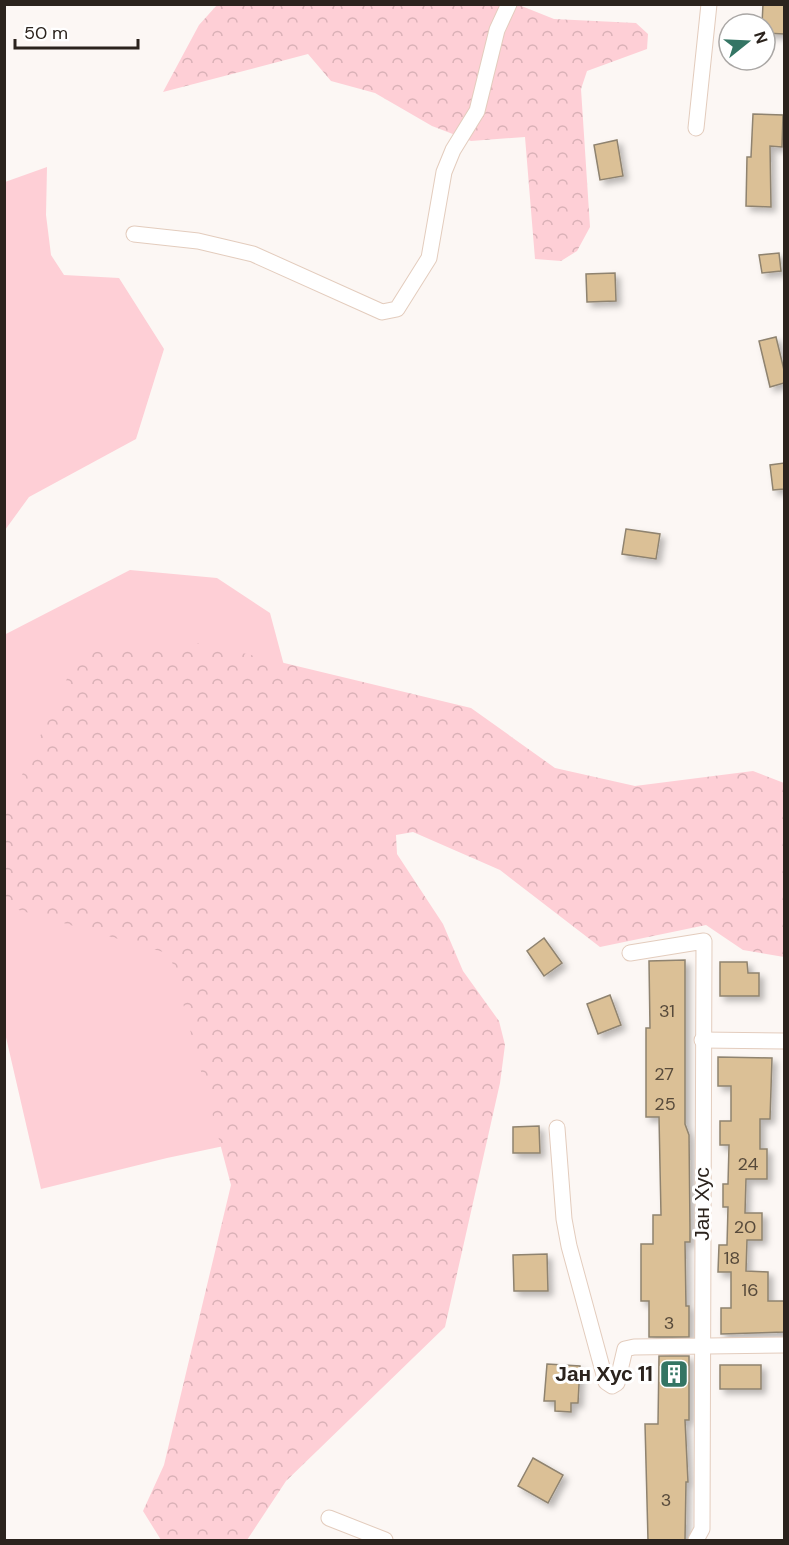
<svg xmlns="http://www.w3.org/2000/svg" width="789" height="1545" font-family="'DM Sans',sans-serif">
  <defs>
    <pattern id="forest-crowns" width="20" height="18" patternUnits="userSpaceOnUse" patternTransform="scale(1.5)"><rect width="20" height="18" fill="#fecfd6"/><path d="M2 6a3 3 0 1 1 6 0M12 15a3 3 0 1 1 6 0" fill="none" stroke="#dab1b7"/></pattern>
    <filter id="shadow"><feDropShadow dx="4.5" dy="4.5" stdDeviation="3" flood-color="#0004"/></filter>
  </defs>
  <rect width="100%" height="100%" fill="#fcf7f4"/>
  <g fill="#fecfd6">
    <path d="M 47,167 L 46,215 L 51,255 L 64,275 L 119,278 L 164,349 L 136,439 L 29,497 L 5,530 L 5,182 Z"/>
    <path d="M 130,570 L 217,578 L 270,613 L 309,759 L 310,1128 L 167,1158 L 41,1189 L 5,1033 L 4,635 Z"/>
  </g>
  <g fill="url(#forest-crowns)">
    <path d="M 217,5 L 519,5 L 554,19 L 636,23 L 648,34 L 647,49 L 587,71 L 581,89 L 590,227 L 577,251 L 561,261 L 535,259 L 525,137 L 471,141 L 432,126 L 375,93 L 331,81 L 308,54 L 163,92 L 199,25 Z"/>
    <path d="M 201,643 L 471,708 L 555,768 L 635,786 L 753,771 L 784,783 L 784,957 L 743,950 L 706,925 L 600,947 L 500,870 L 413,832 L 396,835 L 397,854 L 443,924 L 463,971 L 499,1021 L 505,1045 L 500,1083 L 445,1327 L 286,1481 L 247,1540 L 161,1540 L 143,1511 L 164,1465 L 231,1185 L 170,954 L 5,906 L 5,793 L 14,792 L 79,653 Z"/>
  </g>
  <g fill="#dbc096" stroke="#8f836f" stroke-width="1.5" filter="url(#shadow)">
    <path d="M 763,4 L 784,4 L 784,34 L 765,33 L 765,24 L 762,24 Z"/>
    <path d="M 753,114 L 783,115 L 782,147 L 770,146 L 771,207 L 746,206 L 747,157 L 751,157 Z"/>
    <path d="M 617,140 L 623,176 L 600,180 L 594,145 Z"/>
    <path d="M 779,253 L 781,271 L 762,273 L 759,255 Z"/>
    <path d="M 615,273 L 616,301 L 587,302 L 586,274 Z"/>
    <path d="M 776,337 L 784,370 L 784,383 L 770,387 L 759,341 Z"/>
    <path d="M 784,463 L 784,489 L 773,490 L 770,465 Z"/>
    <path d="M 626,529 L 660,534 L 656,559 L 622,554 Z"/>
    <path d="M 544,938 L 562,963 L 544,976 L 527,951 Z"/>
    <path d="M 685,960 L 685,1124 L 689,1135 L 690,1228 L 690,1242 L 685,1242 L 686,1306 L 689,1306 L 689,1337 L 649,1337 L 649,1301 L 641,1301 L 641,1244 L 653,1244 L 653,1215 L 661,1215 L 659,1117 L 646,1117 L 646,1028 L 650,1028 L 649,961 Z"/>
    <path d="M 720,962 L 747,962 L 748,973 L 759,973 L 759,996 L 720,996 Z"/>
    <path d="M 610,995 L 621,1025 L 598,1034 L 587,1004 Z"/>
    <path d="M 718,1057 L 772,1058 L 770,1119 L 760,1119 L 760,1149 L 767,1149 L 767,1179 L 746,1179 L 745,1213 L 762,1213 L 762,1240 L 747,1240 L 746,1271 L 768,1272 L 768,1301 L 784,1301 L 784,1332 L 721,1334 L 721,1308 L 731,1308 L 731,1272 L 718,1272 L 719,1245 L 727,1245 L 728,1207 L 723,1207 L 723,1184 L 728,1184 L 729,1145 L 720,1145 L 720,1121 L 731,1121 L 731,1086 L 718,1086 Z"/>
    <path d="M 539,1126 L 540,1153 L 513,1153 L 513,1127 Z"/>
    <path d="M 547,1254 L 548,1291 L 514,1291 L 513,1255 Z"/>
    <path d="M 659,1356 L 689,1356 L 689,1420 L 685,1420 L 688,1482 L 686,1482 L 685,1540 L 648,1540 L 645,1424 L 658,1424 Z"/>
    <path d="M 547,1364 L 580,1366 L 578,1403 L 571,1403 L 571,1412 L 555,1411 L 555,1401 L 544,1401 Z"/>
    <rect x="720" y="1365" width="41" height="24"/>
    <path d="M 533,1458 L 563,1475 L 548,1503 L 518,1486 Z"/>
  </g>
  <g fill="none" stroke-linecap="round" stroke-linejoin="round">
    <g stroke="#e3ccbd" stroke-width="17">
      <g id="street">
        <path d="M 696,128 L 709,4"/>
        <path d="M 134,234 L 198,241 L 253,254 L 382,312 L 397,309 L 429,258 L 444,172 L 453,150 L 477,111 L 497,30 L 509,4"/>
        <path d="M 630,953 L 704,941 L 702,1529 L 696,1540"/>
        <path d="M 702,1040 L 784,1041"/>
        <path d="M 557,1128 L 564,1219 L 569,1246 L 606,1382 L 612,1386 L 617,1383 L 625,1349 L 634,1347 L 784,1345"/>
        <path d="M 329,1518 L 385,1540"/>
      </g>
    </g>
    <use href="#street" stroke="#fff" stroke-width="15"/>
  </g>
  <defs>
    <g id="building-square" transform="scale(1.5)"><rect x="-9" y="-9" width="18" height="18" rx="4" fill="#347564" stroke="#fff"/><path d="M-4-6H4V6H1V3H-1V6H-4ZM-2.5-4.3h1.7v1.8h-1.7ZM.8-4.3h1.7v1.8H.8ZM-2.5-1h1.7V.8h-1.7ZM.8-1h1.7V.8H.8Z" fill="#fff"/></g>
  </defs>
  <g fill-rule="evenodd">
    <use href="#building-square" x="674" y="1374"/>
  </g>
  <g text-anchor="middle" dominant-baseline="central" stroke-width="6" stroke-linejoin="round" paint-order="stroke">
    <g font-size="18" fill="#574a3b">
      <text x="667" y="1011">31</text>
      <text x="664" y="1074">27</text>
      <text x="665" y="1104">25</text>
      <text x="748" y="1164">24</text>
      <text x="745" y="1227">20</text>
      <text x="732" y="1258">18</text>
      <text x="750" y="1290">16</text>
      <text x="669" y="1323">3</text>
      <text x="666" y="1500">3</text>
    </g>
    <g font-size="21" fill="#2b231d" stroke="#fff">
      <text transform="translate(702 1204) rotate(-90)">Јан Хус</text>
    </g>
    <g font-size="21" font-weight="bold" fill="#2b231d" stroke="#fff" text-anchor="end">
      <text x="653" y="1374">Јан Хус 11</text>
    </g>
  </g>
  <rect width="789" height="1545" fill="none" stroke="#2b231d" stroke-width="12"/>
  <g transform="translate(747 42) rotate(72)"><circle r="28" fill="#ffffff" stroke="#aaa7a5" stroke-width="1.5"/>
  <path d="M0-4.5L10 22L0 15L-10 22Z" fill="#347564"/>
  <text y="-9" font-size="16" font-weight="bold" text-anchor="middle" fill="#2b231d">N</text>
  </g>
  <path d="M15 39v9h123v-9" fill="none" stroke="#2b231d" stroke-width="3"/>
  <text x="24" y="39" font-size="18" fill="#2b231d" stroke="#ffffff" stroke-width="4.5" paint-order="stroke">50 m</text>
</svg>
